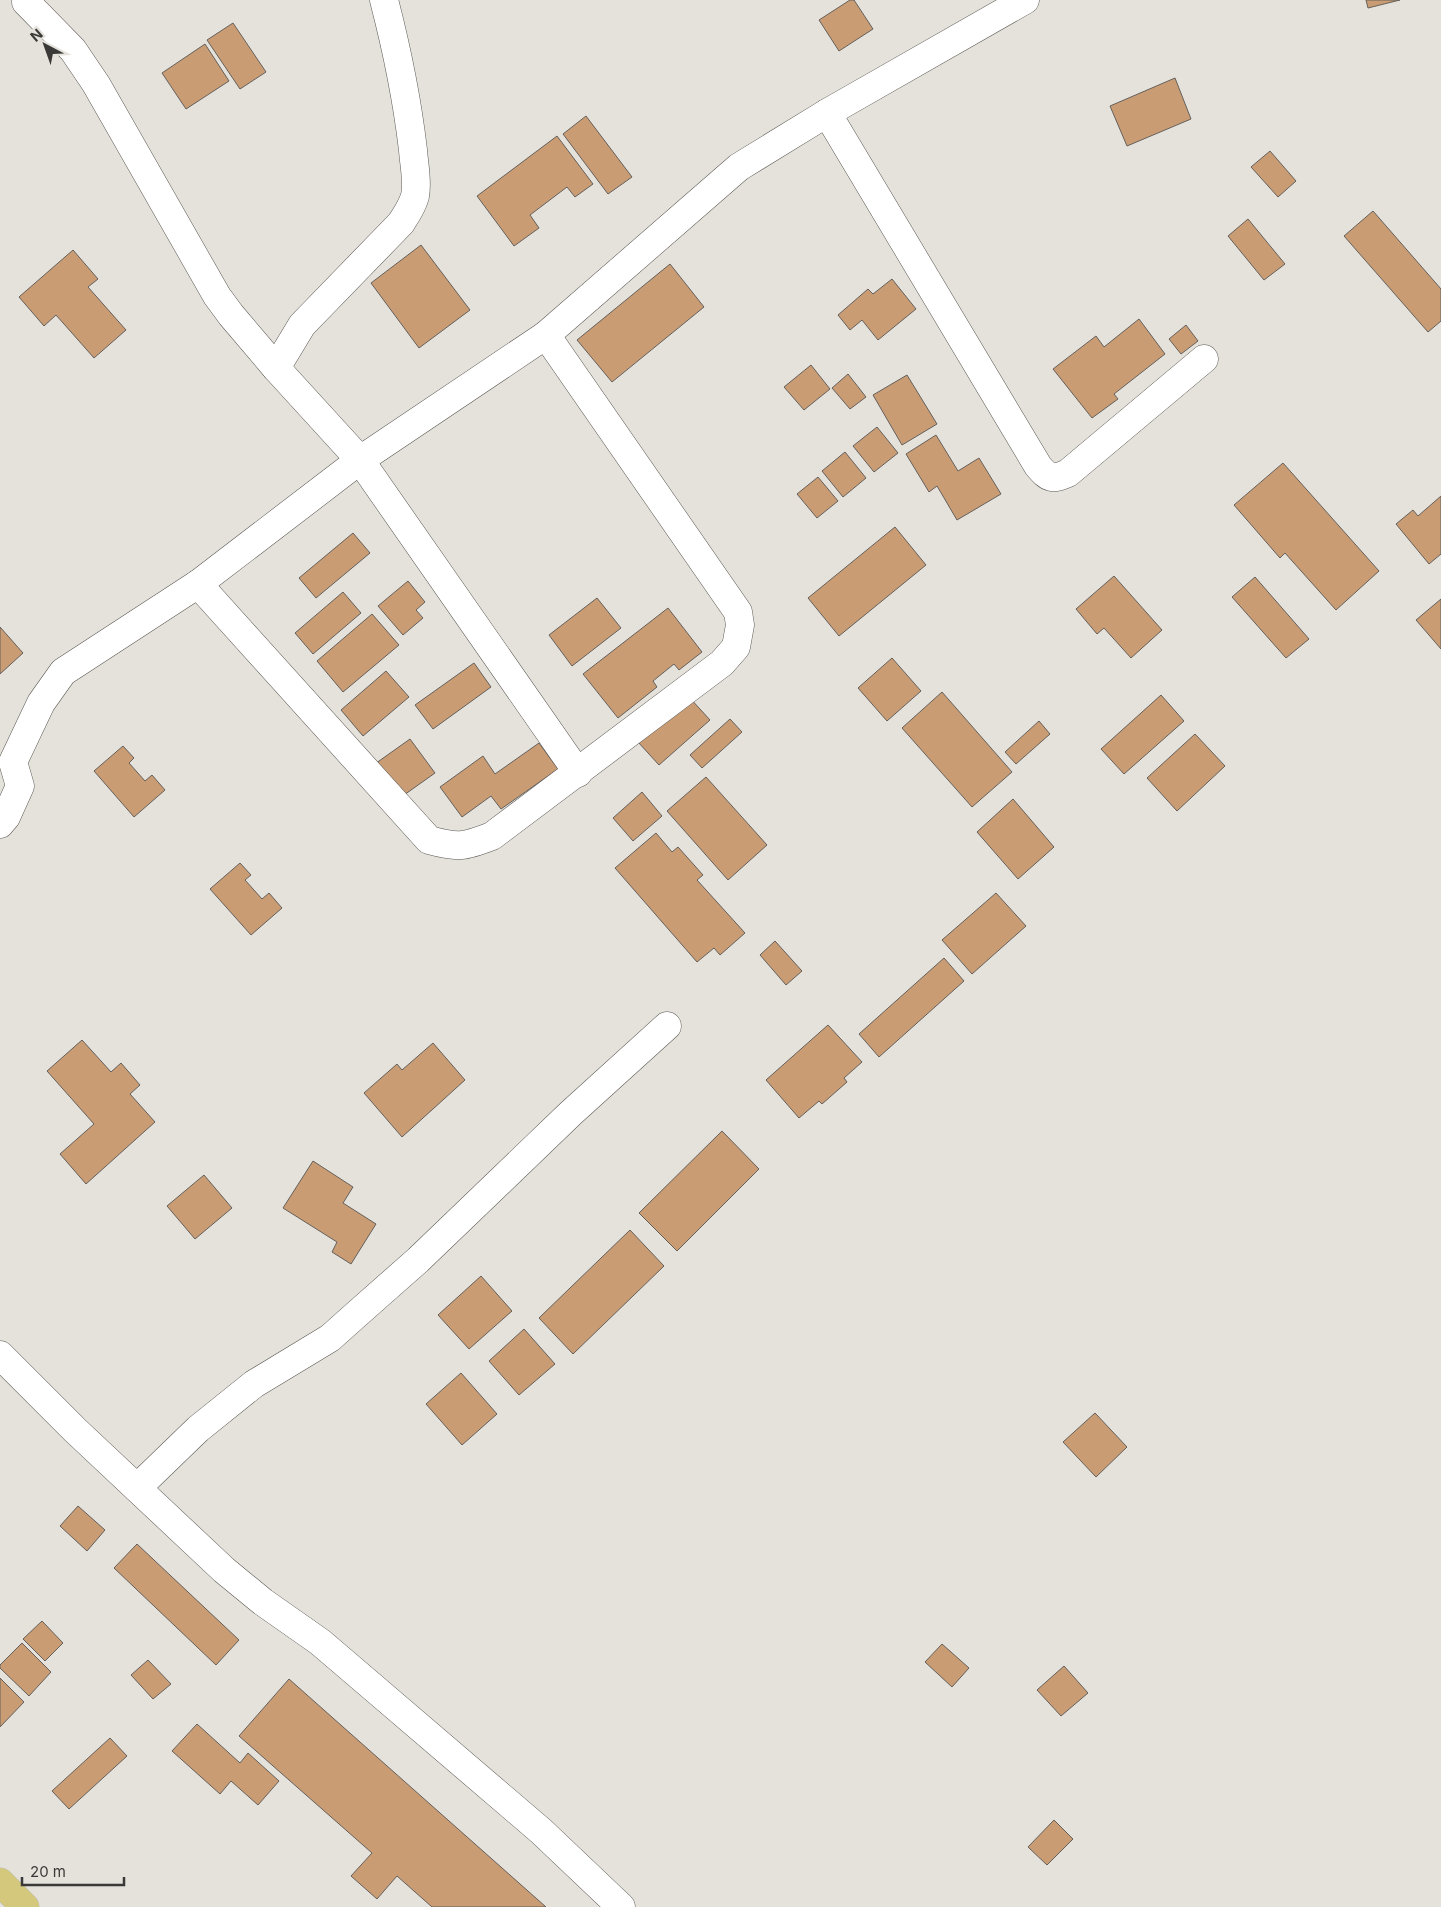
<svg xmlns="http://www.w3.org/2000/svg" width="1441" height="1907" font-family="Inter,sans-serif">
  <rect width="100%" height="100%" fill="#e5e2dc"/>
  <g fill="#c99c73" stroke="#65605c">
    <path d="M 850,0 L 854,0 L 873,29 L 839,51 L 819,20 Z"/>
    <path d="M 1366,0 L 1400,0 L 1368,8 Z"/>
    <path d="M 233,23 L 266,72 L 240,89 L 207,40 Z"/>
    <path d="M 205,44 L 229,81 L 186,109 L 162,73 Z"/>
    <path d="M 1175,78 L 1191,119 L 1127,146 L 1110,106 Z"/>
    <path d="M 586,116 L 632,177 L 608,194 L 563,134 Z"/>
    <path d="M 557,136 L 593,184 L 575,197 L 567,187 L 530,215 L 539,228 L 514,246 L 477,196 Z"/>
    <path d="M 1270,151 L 1296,181 L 1278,197 L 1251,167 Z"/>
    <path d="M 1373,211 L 1441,289 L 1441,321 L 1428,332 L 1344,236 Z"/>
    <path d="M 1248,219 L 1285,264 L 1264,280 L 1228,236 Z"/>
    <path d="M 421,245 L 470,310 L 419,348 L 371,283 Z"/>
    <path d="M 73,250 L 98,279 L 88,287 L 126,330 L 94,358 L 56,315 L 44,326 L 19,297 Z"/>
    <path d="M 670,264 L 704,307 L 612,382 L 577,340 Z"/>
    <path d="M 892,279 L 916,309 L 878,340 L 862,320 L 850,330 L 838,315 L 868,289 L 873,294 Z"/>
    <path d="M 1139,319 L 1165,354 L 1114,394 L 1118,399 L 1092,418 L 1053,369 L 1096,336 L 1104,347 Z"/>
    <path d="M 1186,325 L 1198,341 L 1181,354 L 1169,339 Z"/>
    <path d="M 811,365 L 830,389 L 804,410 L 784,387 Z"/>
    <path d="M 848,374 L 866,397 L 850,409 L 832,388 Z"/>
    <path d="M 907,375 L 937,424 L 902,445 L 873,395 Z"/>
    <path d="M 877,427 L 898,453 L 874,472 L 853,446 Z"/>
    <path d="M 936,435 L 958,471 L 979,458 L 1001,494 L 957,520 L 937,486 L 929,492 L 906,454 Z"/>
    <path d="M 845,452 L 866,478 L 843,497 L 822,471 Z"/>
    <path d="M 1283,463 L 1379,571 L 1336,610 L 1285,553 L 1280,558 L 1234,505 Z"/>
    <path d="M 818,477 L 838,501 L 817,518 L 797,494 Z"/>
    <path d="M 1441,496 L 1441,554 L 1429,564 L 1396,524 L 1413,510 L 1418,516 Z"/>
    <path d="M 895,527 L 926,565 L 839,636 L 808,598 Z"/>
    <path d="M 353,533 L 370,553 L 316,598 L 299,578 Z"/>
    <path d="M 1114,576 L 1162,630 L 1131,658 L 1104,628 L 1097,634 L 1076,609 Z"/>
    <path d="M 1255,577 L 1309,639 L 1286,658 L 1232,597 Z"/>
    <path d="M 408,581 L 425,602 L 416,610 L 423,618 L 403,635 L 378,606 Z"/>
    <path d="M 343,592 L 361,613 L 313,654 L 295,633 Z"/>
    <path d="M 597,598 L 621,628 L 572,666 L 549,635 Z"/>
    <path d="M 1441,599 L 1441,649 L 1416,620 Z"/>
    <path d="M 668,608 L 702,652 L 679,670 L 674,664 L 653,681 L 657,687 L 618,718 L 583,674 Z"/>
    <path d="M 372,614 L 399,645 L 343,692 L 317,661 Z"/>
    <path d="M 0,627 L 23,653 L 0,674 Z"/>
    <path d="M 892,658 L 921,691 L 887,721 L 858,688 Z"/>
    <path d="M 474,663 L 491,687 L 433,729 L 415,705 Z"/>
    <path d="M 386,671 L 409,697 L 363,736 L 341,710 Z"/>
    <path d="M 942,692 L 1012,772 L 972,807 L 902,728 Z"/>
    <path d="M 1161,695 L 1184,721 L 1124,774 L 1101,749 Z"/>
    <path d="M 689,697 L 710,720 L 659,765 L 638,742 Z"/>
    <path d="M 730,719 L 742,732 L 702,768 L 690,755 Z"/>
    <path d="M 1039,721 L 1050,734 L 1016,764 L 1005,752 Z"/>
    <path d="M 1195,734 L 1225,766 L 1177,811 L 1147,778 Z"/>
    <path d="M 410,739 L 435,773 L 397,800 L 372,766 Z"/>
    <path d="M 539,743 L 558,769 L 501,809 L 491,796 L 462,817 L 440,787 L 483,756 L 495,774 Z"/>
    <path d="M 123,746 L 134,758 L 129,763 L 145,781 L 152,775 L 165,790 L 134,817 L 94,771 Z"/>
    <path d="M 706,777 L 767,845 L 728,880 L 667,811 Z"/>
    <path d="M 642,792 L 662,816 L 633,841 L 613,818 Z"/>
    <path d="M 1013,799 L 1054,847 L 1018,879 L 977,832 Z"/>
    <path d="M 656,833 L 672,852 L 678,847 L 703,875 L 697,880 L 745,933 L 720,955 L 714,948 L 697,962 L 615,868 Z"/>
    <path d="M 240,863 L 251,875 L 245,880 L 262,899 L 269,893 L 282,908 L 251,935 L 210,889 Z"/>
    <path d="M 996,893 L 1026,926 L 972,974 L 942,940 Z"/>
    <path d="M 775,941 L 802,971 L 786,985 L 760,955 Z"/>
    <path d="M 944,958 L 964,981 L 879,1057 L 859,1034 Z"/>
    <path d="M 828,1025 L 862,1062 L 844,1078 L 847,1082 L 822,1104 L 819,1101 L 799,1118 L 766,1080 Z"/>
    <path d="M 82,1040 L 111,1072 L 121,1063 L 140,1085 L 130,1094 L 155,1122 L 86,1184 L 60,1154 L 94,1124 L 47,1071 Z"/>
    <path d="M 433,1043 L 465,1080 L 402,1137 L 364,1093 L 397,1064 L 402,1070 Z"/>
    <path d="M 722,1131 L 759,1169 L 677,1251 L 639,1213 Z"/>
    <path d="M 313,1161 L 353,1187 L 343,1203 L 376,1224 L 351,1264 L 332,1252 L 337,1242 L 283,1208 Z"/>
    <path d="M 204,1175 L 232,1208 L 195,1239 L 167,1206 Z"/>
    <path d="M 630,1230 L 664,1266 L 573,1354 L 539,1318 Z"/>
    <path d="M 481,1276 L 512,1311 L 469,1349 L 438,1315 Z"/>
    <path d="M 524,1329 L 555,1364 L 519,1395 L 489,1361 Z"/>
    <path d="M 461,1373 L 497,1414 L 462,1445 L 426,1404 Z"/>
    <path d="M 1095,1413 L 1127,1447 L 1096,1477 L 1063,1442 Z"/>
    <path d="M 78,1506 L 105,1530 L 87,1551 L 60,1526 Z"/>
    <path d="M 137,1544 L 239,1640 L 216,1665 L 114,1568 Z"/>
    <path d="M 42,1621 L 63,1643 L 45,1661 L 23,1639 Z"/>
    <path d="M 22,1643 L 51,1672 L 29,1696 L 0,1668 L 0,1665 Z"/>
    <path d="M 942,1644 L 969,1668 L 952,1687 L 925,1662 Z"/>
    <path d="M 148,1660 L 171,1684 L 153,1699 L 131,1675 Z"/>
    <path d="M 1064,1666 L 1088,1693 L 1061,1716 L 1037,1690 Z"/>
    <path d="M 0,1678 L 24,1702 L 0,1727 Z"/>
    <path d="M 289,1679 L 546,1907 L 432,1907 L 397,1876 L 377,1899 L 351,1876 L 372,1853 L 239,1736 Z"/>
    <path d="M 197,1724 L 240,1763 L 248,1753 L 279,1781 L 258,1805 L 231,1781 L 220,1794 L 172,1751 Z"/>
    <path d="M 110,1738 L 127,1756 L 69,1809 L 52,1791 Z"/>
    <path d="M 1054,1820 L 1073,1839 L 1047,1865 L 1028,1847 Z"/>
  </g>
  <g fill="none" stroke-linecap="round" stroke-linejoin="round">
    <g stroke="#5d5a55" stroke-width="29">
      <g id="street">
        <path d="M 26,2 L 73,50 L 96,84 L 217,296 L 231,315 L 276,368 L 360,460 L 578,773"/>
        <path d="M 827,113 L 1038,466 C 1049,479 1052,480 1068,473 L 1204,359"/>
        <path d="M 276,368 L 302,325 L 401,223 C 406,215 412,207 415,196 C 418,182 414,165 413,150 C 407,99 397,50 384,0"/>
        <path d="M 198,584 L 429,840 C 458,848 464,847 492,836 L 722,663 L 736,647 L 740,625 L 738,612 L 546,335"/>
        <path d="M 0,824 L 6,817 L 20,786 L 13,762 L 41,703 L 63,672 L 198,584 L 360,460 L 546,335 L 739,167 L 827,113 L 1025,0"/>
        <path d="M 0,1355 L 75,1430 L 224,1570 L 263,1602 L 320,1642 L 375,1689 L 541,1831 L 621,1907"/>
        <path d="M 137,1488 L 198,1429 L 254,1384 L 330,1338 L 358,1313 L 418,1260 L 571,1113 L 667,1026"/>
      </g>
    </g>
    <g stroke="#c0c0bf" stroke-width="29">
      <path id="primary" d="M 0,1882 L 25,1907"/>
    </g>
    <use href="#street" stroke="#fff" stroke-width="28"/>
    <use href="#primary" stroke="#d3c87c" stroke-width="28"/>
  </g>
  <g transform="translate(45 45) rotate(319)" stroke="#e5e2dc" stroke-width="4" paint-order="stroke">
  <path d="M0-4L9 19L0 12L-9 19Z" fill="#3b3937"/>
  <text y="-8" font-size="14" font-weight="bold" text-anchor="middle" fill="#3b3937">N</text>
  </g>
  <path d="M22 1877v8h102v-8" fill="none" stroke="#3b3937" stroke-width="2.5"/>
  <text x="30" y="1877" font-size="15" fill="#3b3937" stroke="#e5e2dc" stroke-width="4" paint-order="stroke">20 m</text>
</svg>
